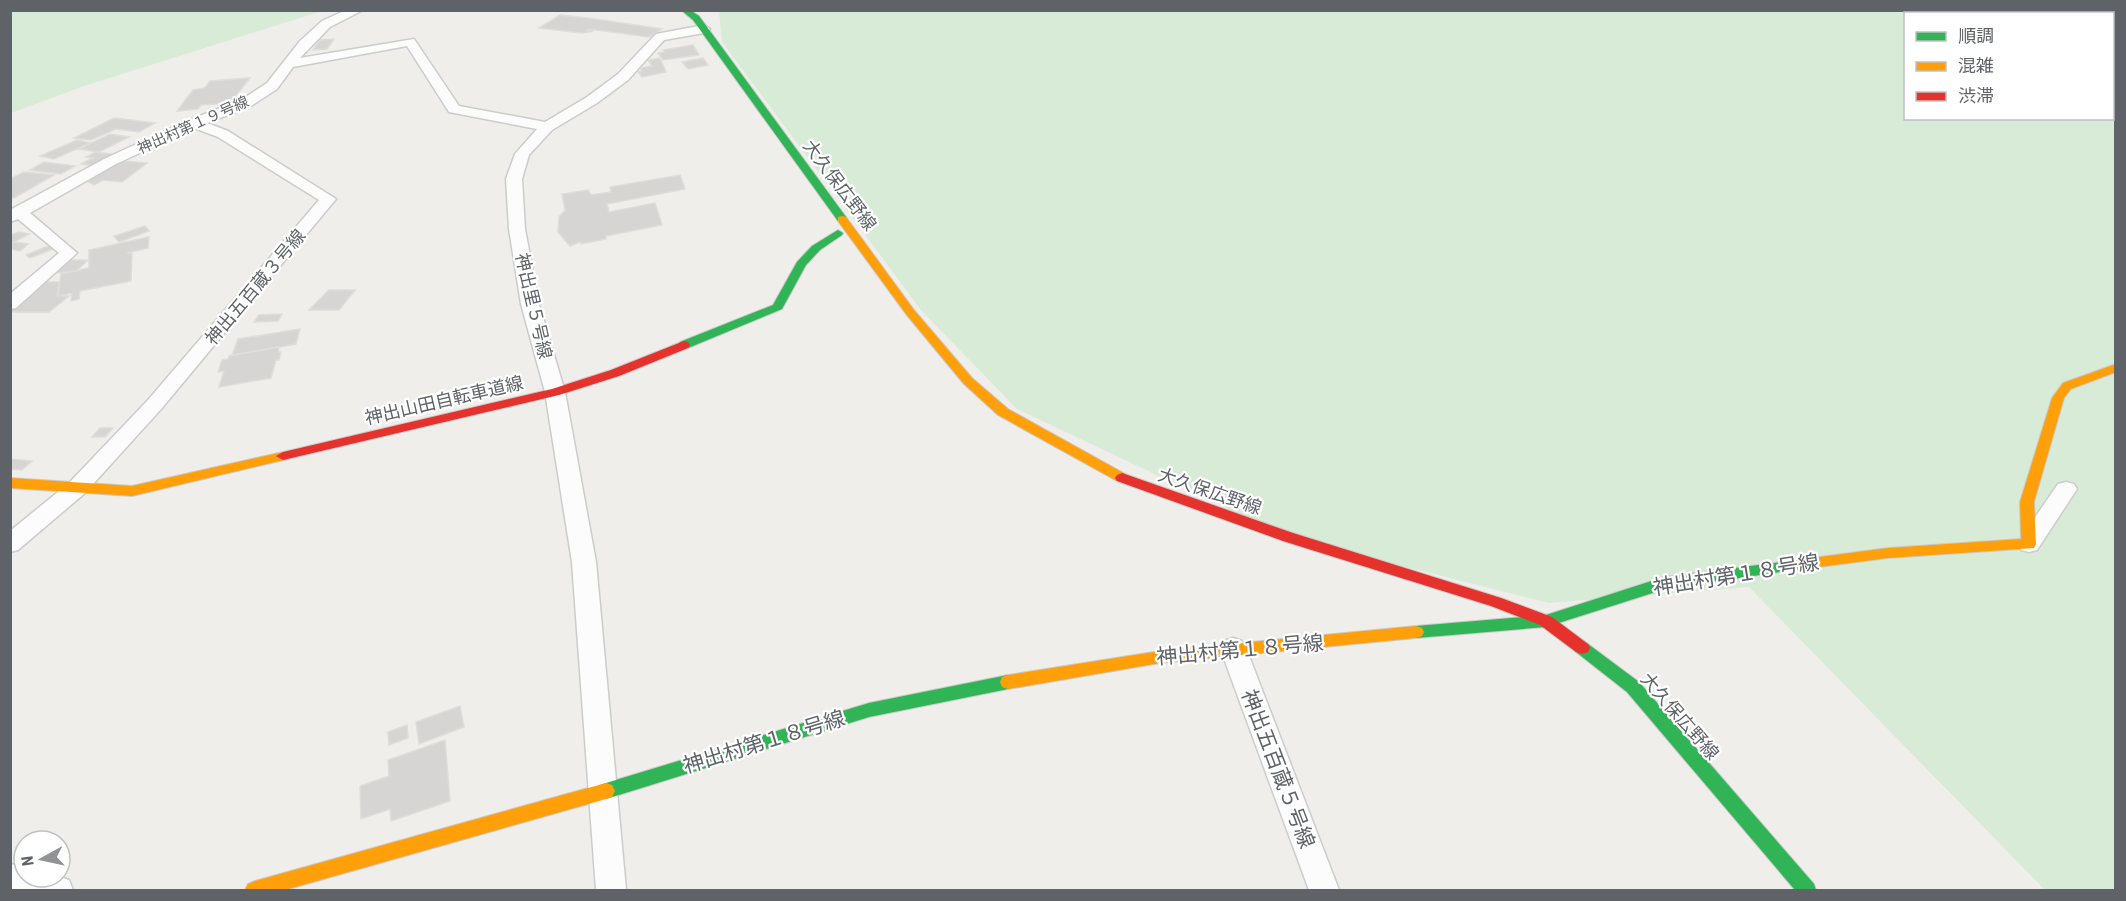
<svg xmlns="http://www.w3.org/2000/svg" width="2126" height="901" font-family="'Roboto Condensed','Noto Sans JP',sans-serif">
  <rect width="100%" height="100%" fill="#efeeea"/>
  <g fill="#d8ebd6" fill-rule="evenodd">
    <path d="M 11,10 L 322,10 L 322,11 L 84,86 L 11,113 Z"/>
    <path d="M 719,11 L 2115,11 L 2115,890 L 2045,890 L 1749,587 L 1549,603 L 1288,537 L 1017,409 L 921,310 L 722,42 ZM 1906,14 L 2112,14 L 2112,118 L 1906,118 Z"/>
  </g>
  <g fill="#d6d5d3" stroke="#deddd9" stroke-width="1.5">
    <path d="M 560,15 L 588,18 L 662,29 L 649,37 L 589,29 L 587,30 L 593,31 L 582,33 L 539,28 Z"/>
    <path d="M 334,39 L 327,49 L 313,50 L 320,40 Z"/>
    <path d="M 693,45 L 699,55 L 663,60 L 658,53 L 664,52 L 663,50 Z"/>
    <path d="M 660,58 L 666,72 L 642,77 L 638,72 L 642,71 L 640,68 L 652,66 L 648,60 Z"/>
    <path d="M 703,58 L 708,65 L 688,69 L 682,62 Z"/>
    <path d="M 250,78 L 230,103 L 201,105 L 198,109 L 177,111 L 193,90 L 205,88 L 210,81 Z"/>
    <path d="M 114,118 L 155,123 L 139,132 L 116,129 L 91,140 L 74,138 Z"/>
    <path d="M 110,134 L 129,137 L 99,152 L 79,149 Z"/>
    <path d="M 77,140 L 90,143 L 54,159 L 40,156 Z"/>
    <path d="M 95,152 L 118,155 L 97,166 L 81,164 L 93,158 L 86,157 Z"/>
    <path d="M 123,161 L 147,163 L 122,182 L 103,180 L 94,185 L 87,181 Z"/>
    <path d="M 44,162 L 75,166 L 61,174 L 30,170 Z"/>
    <path d="M 24,172 L 54,175 L 14,198 L 10,197 L 10,179 Z"/>
    <path d="M 680,175 L 685,189 L 607,204 L 609,212 L 655,203 L 662,225 L 606,236 L 606,239 L 581,244 L 580,242 L 570,246 L 558,232 L 559,217 L 565,210 L 562,194 L 588,190 L 591,195 L 611,192 L 610,187 Z"/>
    <path d="M 145,226 L 149,231 L 119,242 L 114,236 Z"/>
    <path d="M 19,232 L 29,234 L 10,244 L 10,235 Z"/>
    <path d="M 149,237 L 148,248 L 127,253 L 132,253 L 131,281 L 80,291 L 79,299 L 71,301 L 72,293 L 58,296 L 61,274 L 89,268 L 89,250 Z"/>
    <path d="M 15,242 L 28,244 L 20,251 L 10,249 L 10,244 Z"/>
    <path d="M 53,244 L 58,247 L 30,258 L 26,255 Z"/>
    <path d="M 71,260 L 88,260 L 76,271 L 56,273 Z"/>
    <path d="M 45,282 L 59,282 L 57,296 L 69,296 L 49,312 L 10,312 L 10,308 Z"/>
    <path d="M 329,290 L 355,290 L 339,310 L 309,310 Z"/>
    <path d="M 282,314 L 278,321 L 254,322 L 259,315 Z"/>
    <path d="M 300,329 L 296,344 L 232,355 L 238,339 Z"/>
    <path d="M 279,347 L 278,352 L 281,352 L 279,360 L 276,360 L 271,378 L 219,387 L 224,371 L 218,372 L 222,360 L 228,359 L 229,356 Z"/>
    <path d="M 100,428 L 113,428 L 105,437 L 92,437 Z"/>
    <path d="M 10,459 L 32,461 L 22,470 L 10,469 Z"/>
    <path d="M 460,706 L 464,727 L 419,744 L 416,722 Z"/>
    <path d="M 407,725 L 408,738 L 389,745 L 388,732 Z"/>
    <path d="M 445,740 L 450,801 L 391,821 L 390,809 L 361,819 L 360,786 L 389,776 L 388,760 Z"/>
  </g>
  <g fill="none" stroke-linecap="round" stroke-linejoin="round">
    <g stroke="#cbcccc" stroke-width="3">
      <g id="street">
        <path d="M 346,10 L 363,10 L 330,27 L 300,58 L 414,39 L 459,106 L 545,122 L 587,97 L 618,74 L 656,34 L 704,25 L 710,29 L 704,33 L 664,40 L 628,80 L 597,103 L 552,130 L 529,155 L 522,179 L 525,229 L 539,304 L 565,392 L 596,562 L 626,890 L 596,890 L 572,562 L 545,392 L 521,304 L 509,229 L 506,179 L 515,154 L 537,129 L 449,112 L 407,46 L 293,67 L 277,89 L 251,106 L 207,123 L 228,131 L 336,199 L 162,408 L 85,493 L 18,550 L 10,552 L 10,531 L 69,483 L 148,400 L 319,200 L 218,137 L 194,128 L 116,164 L 30,213 L 77,253 L 16,308 L 10,309 L 10,294 L 59,253 L 18,219 L 10,222 L 10,210 L 106,158 L 189,120 L 241,100 L 267,83 L 300,41 L 322,21 Z"/>
        <path d="M 2066,482 L 2074,484 L 2077,489 L 2037,550 L 2029,552 L 2021,550 L 2018,544 L 2021,538 L 2058,484 Z"/>
        <path d="M 1233,638 L 1242,641 L 1246,648 L 1339,890 L 1309,890 L 1220,648 L 1224,641 Z"/>
        <path d="M 10,864 L 24,867 L 24,877 L 60,877 L 69,880 L 73,890 L 10,890 Z"/>
      </g>
    </g>
    <g stroke="#cacacb" stroke-width="2">
      <g id="fast">
        <path d="M 681,10 L 690,10 L 699,16 L 846,217 L 846,221 L 838,221 L 693,20 Z"/>
        <path d="M 838,230 L 843,233 L 842,235 L 820,250 L 806,265 L 782,309 L 688,348 L 680,348 L 678,345 L 680,342 L 773,305 L 797,262 L 812,246 Z"/>
        <path d="M 1789,561 L 1794,562 L 1797,566 L 1794,570 L 1665,589 L 1546,627 L 1416,638 L 1410,636 L 1408,632 L 1410,628 L 1416,626 L 1546,615 L 1664,577 Z"/>
        <path d="M 1582,642 L 1588,644 L 1639,682 L 1814,884 L 1816,890 L 1795,890 L 1627,692 L 1576,652 L 1574,648 L 1576,644 Z"/>
        <path d="M 1008,675 L 1014,677 L 1016,682 L 1014,687 L 1008,689 L 869,717 L 606,799 L 600,797 L 597,791 L 600,785 L 606,783 L 869,703 Z"/>
      </g>
    </g>
    <g stroke="#cacacb" stroke-width="2">
      <g id="slow">
        <path d="M 842,216 L 846,217 L 914,310 L 972,378 L 1008,409 L 1127,475 L 1129,478 L 1127,481 L 1117,481 L 998,415 L 964,384 L 906,314 L 838,221 L 838,217 Z"/>
        <path d="M 2116,364 L 2116,372 L 2071,389 L 2064,398 L 2034,502 L 2036,544 L 2034,548 L 1888,558 L 1789,571 L 1784,570 L 1781,566 L 1784,562 L 1789,561 L 1888,548 L 2021,539 L 2020,502 L 2052,398 L 2063,383 Z"/>
        <path d="M 283,452 L 290,456 L 288,459 L 132,496 L 10,488 L 10,478 L 132,486 Z"/>
        <path d="M 1416,626 L 1422,628 L 1424,632 L 1422,636 L 1416,638 L 1160,663 L 1008,689 L 1002,687 L 1000,682 L 1002,677 L 1008,675 L 1160,651 Z"/>
        <path d="M 606,783 L 612,785 L 615,791 L 612,797 L 606,799 L 285,890 L 245,890 L 248,884 L 255,881 Z"/>
      </g>
    </g>
    <g stroke="#cacacb" stroke-width="2">
      <g id="jam">
        <path d="M 684,341 L 688,342 L 690,345 L 688,348 L 619,376 L 559,395 L 283,460 L 276,456 L 283,452 L 552,389 L 611,370 Z"/>
        <path d="M 1122,473 L 1293,533 L 1501,598 L 1552,617 L 1588,644 L 1590,648 L 1588,652 L 1582,654 L 1576,652 L 1540,625 L 1491,606 L 1283,541 L 1117,481 L 1115,478 L 1117,475 Z"/>
      </g>
    </g>
    <use href="#street" fill="#fdfcfc" fill-rule="evenodd"/>
    <use href="#fast" fill="#30b455" fill-rule="evenodd"/>
    <use href="#slow" fill="#ff9f0a" fill-rule="evenodd"/>
    <use href="#jam" fill="#e5322d" fill-rule="evenodd"/>
  </g>
  <g text-anchor="middle" dominant-baseline="central" stroke-width="4.5" stroke-linejoin="round" paint-order="stroke">
    <g font-size="15" fill="#5f6368" stroke="#fff">
      <text transform="translate(193 125) rotate(-24)">神出村第１９号線</text>
    </g>
    <g font-size="18" fill="#5f6368" stroke="#fff">
      <text transform="translate(840 185) rotate(53)">大久保広野線</text>
      <text transform="translate(255 287) rotate(-50)">神出五百蔵３号線</text>
      <text transform="translate(534 306) rotate(77)">神出里５号線</text>
      <text transform="translate(444 400) rotate(-13)">神出山田自転車道線</text>
      <text transform="translate(1210 491) rotate(19)">大久保広野線</text>
      <text transform="translate(1680 716) rotate(49)">大久保広野線</text>
    </g>
    <g font-size="21" fill="#5f6368" stroke="#fff">
      <text transform="translate(1736 575) rotate(-9)">神出村第１８号線</text>
      <text transform="translate(1240 650) rotate(-5)">神出村第１８号線</text>
      <text transform="translate(764 742) rotate(-17)">神出村第１８号線</text>
      <text transform="translate(1278 769) rotate(69)">神出五百蔵５号線</text>
    </g>
  </g>
  <rect width="2126" height="901" fill="none" stroke="#5f6368" stroke-width="24"/>
  <rect x="1904" y="12" width="210" height="108" fill="#ffffff" stroke="#bfc1c3" stroke-width="1.5"/>
  <rect x="1916" y="32" width="30" height="9" fill="#30b455" stroke="#bfc1c3" stroke-width="1.5"/>
  <text x="1958" y="42" font-size="18" fill="#5f6368">順調</text>
  <rect x="1916" y="62" width="30" height="9" fill="#ff9f0a" stroke="#bfc1c3" stroke-width="1.5"/>
  <text x="1958" y="72" font-size="18" fill="#5f6368">混雑</text>
  <rect x="1916" y="92" width="30" height="9" fill="#e5322d" stroke="#bfc1c3" stroke-width="1.5"/>
  <text x="1958" y="102" font-size="18" fill="#5f6368">渋滞</text>
  <g transform="translate(42 859) rotate(262)"><circle r="28" fill="#ffffff" stroke="#bfc1c3" stroke-width="1.5"/>
  <path d="M0-4.5L10 22L0 15L-10 22Z" fill="#919496"/>
  <text y="-9" font-size="16" font-weight="bold" text-anchor="middle" fill="#5f6368">N</text>
  </g>
</svg>
